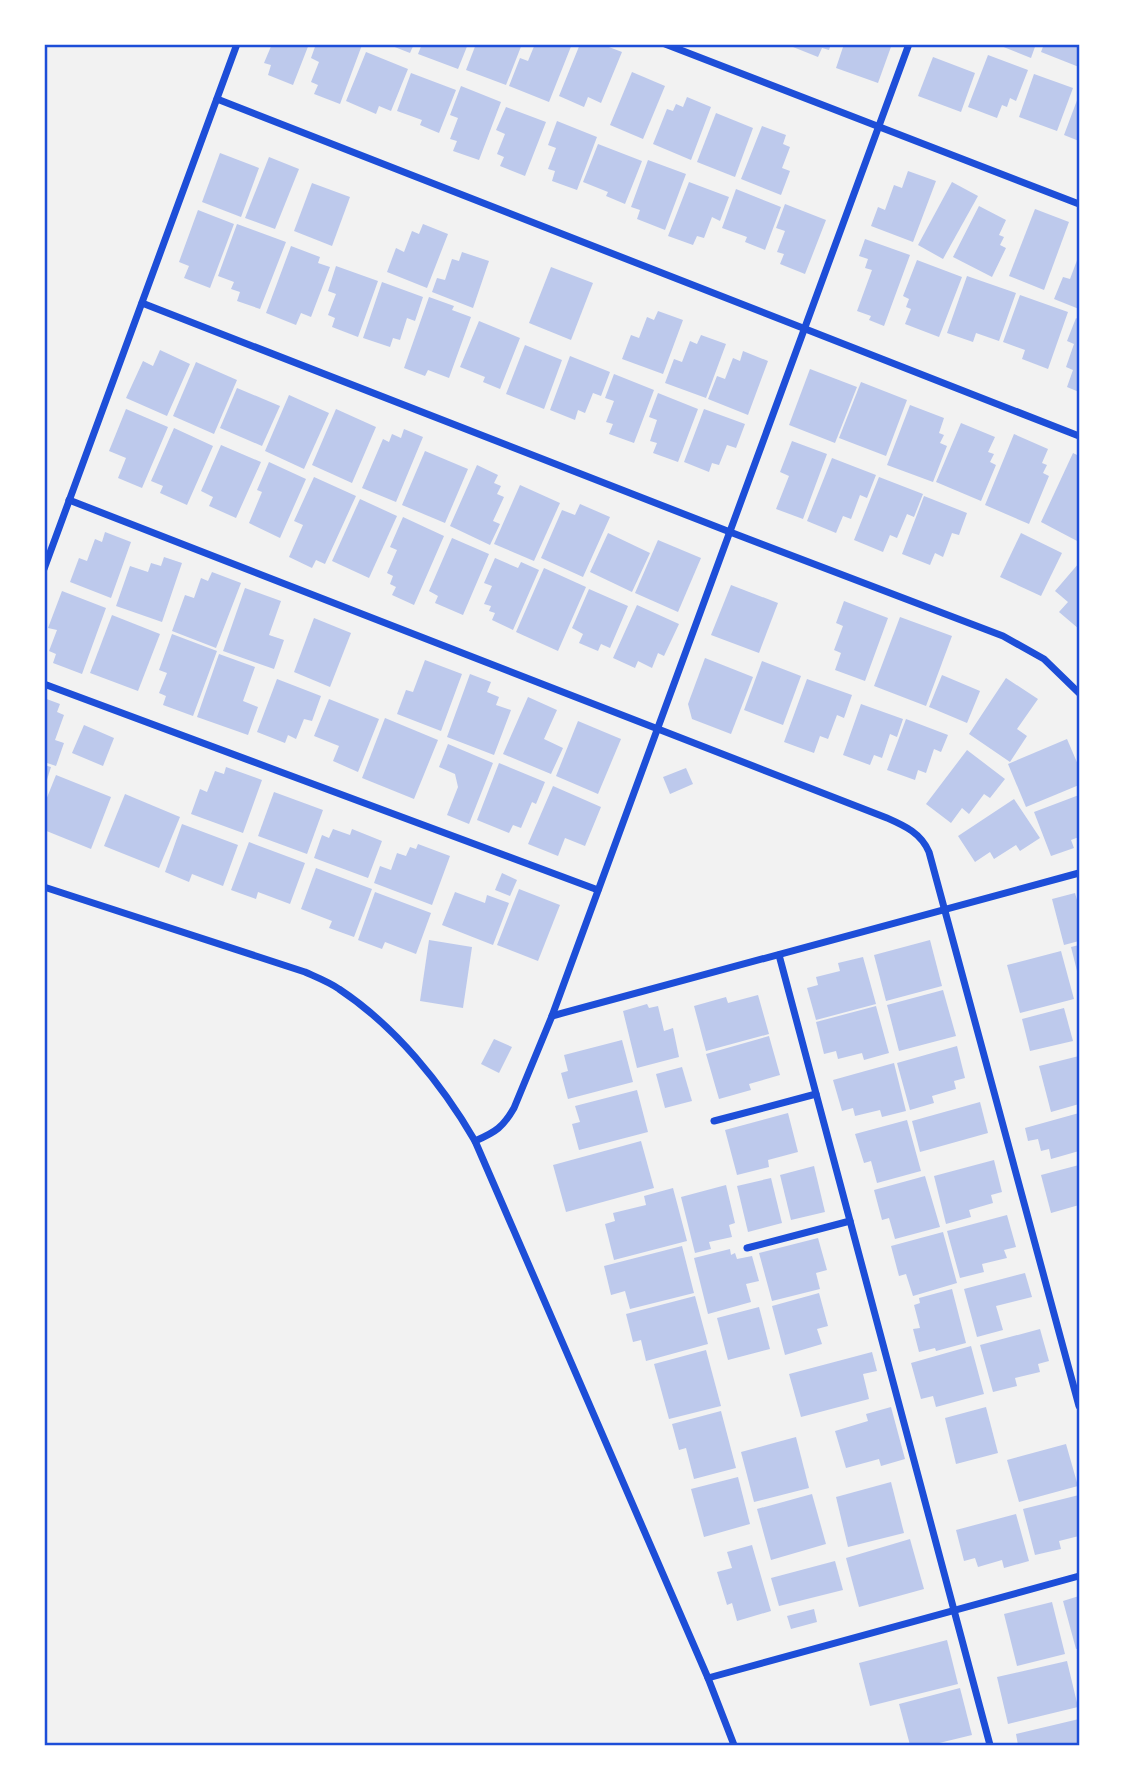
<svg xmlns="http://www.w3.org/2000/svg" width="1123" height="1789" font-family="Lato,sans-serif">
  <rect width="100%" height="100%" fill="#f2f2f2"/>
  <g fill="#bdc9ec">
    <path d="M 272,44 L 309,44 L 293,85 L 268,75 L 271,65 L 264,63 Z"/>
    <path d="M 316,44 L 358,44 L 362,45 L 340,104 L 314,94 L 318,85 L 311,82 L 319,62 L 311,58 Z"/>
    <path d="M 387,44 L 414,44 L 410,53 Z"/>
    <path d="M 422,44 L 468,44 L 458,69 L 418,54 Z"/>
    <path d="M 476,44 L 522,44 L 506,85 L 466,70 Z"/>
    <path d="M 535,44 L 572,44 L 549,102 L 509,86 L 520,58 L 528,61 Z"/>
    <path d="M 580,44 L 601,44 L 622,52 L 601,103 L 588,97 L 584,107 L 559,96 Z"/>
    <path d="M 794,44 L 831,44 L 829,50 L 822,48 L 818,57 L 793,47 Z"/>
    <path d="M 844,44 L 892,44 L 878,83 L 836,68 Z"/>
    <path d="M 996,44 L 1036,44 L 1031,58 Z"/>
    <path d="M 1044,44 L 1079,44 L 1079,67 L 1041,52 Z"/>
    <path d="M 366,52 L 408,69 L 391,111 L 379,106 L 376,114 L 346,101 Z"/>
    <path d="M 988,55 L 1028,70 L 1016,101 L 1010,98 L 1007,107 L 1002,105 L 997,118 L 968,107 Z"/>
    <path d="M 933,57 L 975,73 L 961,112 L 918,96 Z"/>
    <path d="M 632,72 L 665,86 L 643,139 L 610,125 Z"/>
    <path d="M 411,73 L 456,90 L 439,133 L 420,125 L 422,120 L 397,111 Z"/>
    <path d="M 1034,74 L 1073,88 L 1057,131 L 1019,117 Z"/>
    <path d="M 461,86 L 501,102 L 479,160 L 453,151 L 457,141 L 450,139 L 458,118 L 450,115 Z"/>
    <path d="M 1079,95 L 1079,141 L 1064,135 Z"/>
    <path d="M 687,97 L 711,107 L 691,160 L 653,144 L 667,109 L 673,111 L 676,104 L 683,107 Z"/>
    <path d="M 506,107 L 546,122 L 525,176 L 500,166 L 504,157 L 497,154 L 505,134 L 496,130 Z"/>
    <path d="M 716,113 L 753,128 L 735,177 L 697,162 Z"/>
    <path d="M 557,121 L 597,137 L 577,190 L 552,181 L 555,171 L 548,169 L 556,148 L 548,145 Z"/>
    <path d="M 762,126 L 786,135 L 783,144 L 790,147 L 782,168 L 790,171 L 781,195 L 741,179 Z"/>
    <path d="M 598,144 L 642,161 L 625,204 L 606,196 L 608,192 L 583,182 Z"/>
    <path d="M 220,153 L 259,168 L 241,217 L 202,202 Z"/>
    <path d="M 269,157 L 299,169 L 275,229 L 245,218 Z"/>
    <path d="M 648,160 L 686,174 L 665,230 L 637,219 L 640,210 L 631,207 Z"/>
    <path d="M 908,171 L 936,181 L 913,242 L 871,226 L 878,207 L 885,210 L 894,185 L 902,188 Z"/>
    <path d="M 689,182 L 729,197 L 720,221 L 712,217 L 704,238 L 697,236 L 693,245 L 668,236 Z"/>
    <path d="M 952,182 L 978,196 L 943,259 L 918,245 Z"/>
    <path d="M 312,183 L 350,197 L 332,246 L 294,231 Z"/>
    <path d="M 736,189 L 781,207 L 765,250 L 745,242 L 747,237 L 722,228 Z"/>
    <path d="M 785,204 L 826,220 L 805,274 L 780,264 L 784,254 L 777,252 L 785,231 L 776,228 Z"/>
    <path d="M 979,206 L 1006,220 L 999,235 L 1004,237 L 1000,245 L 1006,248 L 992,277 L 953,257 Z"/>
    <path d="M 1035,209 L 1069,222 L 1044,290 L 1009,276 Z"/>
    <path d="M 198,210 L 234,224 L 210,288 L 184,278 L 189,266 L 179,262 Z"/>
    <path d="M 237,224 L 286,242 L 260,309 L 237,301 L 240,292 L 231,289 L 234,282 L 218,276 Z"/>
    <path d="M 423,224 L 448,234 L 427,288 L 387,272 L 396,248 L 404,252 L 412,231 L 419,234 Z"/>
    <path d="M 865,239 L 910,255 L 884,326 L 869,320 L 871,316 L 857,311 L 872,270 L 865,268 L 868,259 L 859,256 Z"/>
    <path d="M 291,246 L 320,257 L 318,263 L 330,267 L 311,317 L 301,313 L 296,325 L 266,313 Z"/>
    <path d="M 462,252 L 489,261 L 473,308 L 432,292 L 437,278 L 445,280 L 452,259 L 459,261 Z"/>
    <path d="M 1079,255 L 1079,309 L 1054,299 L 1063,277 L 1070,279 Z"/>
    <path d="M 917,260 L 962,277 L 939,337 L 905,324 L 911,309 L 906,307 L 909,299 L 903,296 Z"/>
    <path d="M 336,266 L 378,281 L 358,337 L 332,327 L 335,318 L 328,315 L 336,294 L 328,291 Z"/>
    <path d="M 551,267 L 593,283 L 571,340 L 529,323 Z"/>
    <path d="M 967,276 L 1016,293 L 999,341 L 976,333 L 973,342 L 947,333 Z"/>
    <path d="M 382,282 L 423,297 L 415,321 L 407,318 L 400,340 L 393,338 L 390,347 L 363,338 Z"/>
    <path d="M 1020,295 L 1068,312 L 1048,369 L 1022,359 L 1025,350 L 1003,342 Z"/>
    <path d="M 429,297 L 454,306 L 452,310 L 471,317 L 449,378 L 428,370 L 425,376 L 404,368 Z"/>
    <path d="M 658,311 L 683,320 L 663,374 L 622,359 L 631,335 L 639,338 L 647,317 L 654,320 Z"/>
    <path d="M 1076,318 L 1079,320 L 1079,392 L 1067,387 L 1073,370 L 1066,367 L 1074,344 L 1067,341 Z"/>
    <path d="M 479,321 L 520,338 L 500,389 L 483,382 L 485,377 L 460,367 Z"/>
    <path d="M 701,335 L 726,344 L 706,398 L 665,383 L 674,359 L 682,362 L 690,341 L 697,344 Z"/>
    <path d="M 525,345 L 562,360 L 544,409 L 506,394 Z"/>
    <path d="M 160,350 L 190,364 L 167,416 L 126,398 L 143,361 L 153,366 Z"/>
    <path d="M 743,351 L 768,361 L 748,415 L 708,399 L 717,376 L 725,379 L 733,358 L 740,361 Z"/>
    <path d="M 570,356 L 610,372 L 601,396 L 593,393 L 585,413 L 578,410 L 575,420 L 550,410 Z"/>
    <path d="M 196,362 L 237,380 L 214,434 L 173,416 Z"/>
    <path d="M 810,369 L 857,387 L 835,443 L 789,425 Z"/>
    <path d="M 614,374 L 654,390 L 634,443 L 609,434 L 613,424 L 606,422 L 614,401 L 605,398 Z"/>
    <path d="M 861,382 L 907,400 L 886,456 L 839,438 Z"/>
    <path d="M 237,388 L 280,406 L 262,446 L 220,428 Z"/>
    <path d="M 658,393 L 698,409 L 678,462 L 653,453 L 657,443 L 650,441 L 657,420 L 649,417 Z"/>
    <path d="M 289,395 L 329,413 L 304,469 L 265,451 Z"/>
    <path d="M 910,405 L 944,418 L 939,433 L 944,435 L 940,443 L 947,446 L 933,482 L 887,465 Z"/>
    <path d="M 126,409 L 168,427 L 142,488 L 118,478 L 126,458 L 109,451 Z"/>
    <path d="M 336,409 L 376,427 L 352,483 L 312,465 Z"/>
    <path d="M 704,409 L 745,424 L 736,448 L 727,445 L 719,465 L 712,463 L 709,472 L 684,462 Z"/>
    <path d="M 961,423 L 995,437 L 988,452 L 994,454 L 990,462 L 996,465 L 981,501 L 936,482 Z"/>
    <path d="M 174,428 L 213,446 L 187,505 L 160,493 L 163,486 L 151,481 Z"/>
    <path d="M 404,429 L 423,437 L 396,502 L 362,488 L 383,439 L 389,442 L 392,434 L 401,438 Z"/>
    <path d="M 1014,434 L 1048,449 L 1042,463 L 1047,465 L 1043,473 L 1049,476 L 1029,524 L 985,505 Z"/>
    <path d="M 792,441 L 827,454 L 803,519 L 776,509 L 789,476 L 780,472 Z"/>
    <path d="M 221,445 L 261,462 L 236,518 L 209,506 L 213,497 L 201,491 Z"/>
    <path d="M 425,451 L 468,469 L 445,523 L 402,505 Z"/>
    <path d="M 1073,453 L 1079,456 L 1079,542 L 1041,522 Z"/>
    <path d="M 832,458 L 876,475 L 867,498 L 860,495 L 851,519 L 843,516 L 836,533 L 807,521 Z"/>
    <path d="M 269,462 L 306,479 L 280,538 L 249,523 L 262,492 L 257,490 Z"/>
    <path d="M 477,465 L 498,475 L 494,483 L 501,486 L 497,494 L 504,497 L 493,521 L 500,524 L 490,545 L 450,526 Z"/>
    <path d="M 314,477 L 356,496 L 325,564 L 316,560 L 312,568 L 289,557 L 303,525 L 294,521 Z"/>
    <path d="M 879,477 L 923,494 L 914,517 L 907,514 L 897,538 L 890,535 L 883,552 L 854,540 Z"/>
    <path d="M 520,485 L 560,503 L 534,561 L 494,544 Z"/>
    <path d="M 924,496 L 967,513 L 959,535 L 952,533 L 943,557 L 935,553 L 930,565 L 902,554 Z"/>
    <path d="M 360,499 L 397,516 L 369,578 L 332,561 Z"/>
    <path d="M 580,504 L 610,517 L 583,577 L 541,558 L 562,510 L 575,515 Z"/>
    <path d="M 403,517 L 444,536 L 414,605 L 392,595 L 396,587 L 390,584 L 393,576 L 387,573 L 397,550 L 390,547 Z"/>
    <path d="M 105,532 L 131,542 L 111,598 L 70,582 L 79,558 L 87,561 L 95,539 L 102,542 Z"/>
    <path d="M 608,533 L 650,553 L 632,592 L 590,572 Z"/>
    <path d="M 1021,533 L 1062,553 L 1041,596 L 1000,577 Z"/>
    <path d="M 452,538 L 489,554 L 463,615 L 435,603 L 438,596 L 429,591 Z"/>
    <path d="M 658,540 L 701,558 L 678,612 L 635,593 Z"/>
    <path d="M 164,557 L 182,563 L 162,622 L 116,606 L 130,566 L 148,572 L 151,563 L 161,566 Z"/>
    <path d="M 495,558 L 518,568 L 521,562 L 539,570 L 513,630 L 492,620 L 495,613 L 489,611 L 491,606 L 484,604 L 492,586 L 484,583 Z"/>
    <path d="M 1079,563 L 1079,629 L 1059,612 L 1068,602 L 1055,591 Z"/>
    <path d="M 544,568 L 586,587 L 558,651 L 516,632 Z"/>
    <path d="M 212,572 L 241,583 L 216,648 L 172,631 L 185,595 L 194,598 L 201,578 L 208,581 Z"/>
    <path d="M 731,585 L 778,603 L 759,653 L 711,635 Z"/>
    <path d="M 245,588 L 281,601 L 269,635 L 284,640 L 274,669 L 223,651 Z"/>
    <path d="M 589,589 L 628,606 L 610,648 L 601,644 L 598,651 L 579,643 L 583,634 L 572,628 Z"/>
    <path d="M 62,591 L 106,608 L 82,674 L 53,663 L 56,654 L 49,651 L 57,630 L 48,628 Z"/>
    <path d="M 844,601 L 888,618 L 865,681 L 835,670 L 841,653 L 834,650 L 843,626 L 836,623 Z"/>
    <path d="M 637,605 L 679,624 L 664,656 L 658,653 L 652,668 L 638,661 L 635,668 L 613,658 Z"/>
    <path d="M 112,615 L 160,634 L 138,691 L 90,673 Z"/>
    <path d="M 900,617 L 952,636 L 926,706 L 874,686 Z"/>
    <path d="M 314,618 L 351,633 L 330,687 L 294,672 Z"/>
    <path d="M 172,634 L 217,651 L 193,716 L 163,705 L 166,696 L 159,693 L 167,673 L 159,670 Z"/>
    <path d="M 219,654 L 255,667 L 243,701 L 258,707 L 248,735 L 197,717 Z"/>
    <path d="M 705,658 L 753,677 L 731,734 L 692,719 L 688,704 Z"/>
    <path d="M 425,660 L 462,674 L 441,731 L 397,714 L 406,690 L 413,692 Z"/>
    <path d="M 762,661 L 801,676 L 783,725 L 744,710 Z"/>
    <path d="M 470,674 L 491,682 L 487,692 L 499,697 L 496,705 L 511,710 L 494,755 L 447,737 Z"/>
    <path d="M 942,675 L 980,691 L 967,723 L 929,707 Z"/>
    <path d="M 1006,678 L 1038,699 L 1017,729 L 1027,736 L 1010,762 L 969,734 Z"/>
    <path d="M 277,679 L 321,696 L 312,721 L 304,719 L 296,739 L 288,735 L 285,743 L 257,732 Z"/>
    <path d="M 807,679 L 852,695 L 844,718 L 837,715 L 828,739 L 820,736 L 814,753 L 784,742 Z"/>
    <path d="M 528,697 L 557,710 L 544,739 L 563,748 L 551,774 L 503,754 Z"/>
    <path d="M 44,698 L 60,704 L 57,712 L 64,715 L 55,740 L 64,743 L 56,766 L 44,762 Z"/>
    <path d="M 329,699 L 379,719 L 358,772 L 333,761 L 339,746 L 314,736 Z"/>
    <path d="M 861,704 L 903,719 L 897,737 L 890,734 L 882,758 L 874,755 L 870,765 L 843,755 Z"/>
    <path d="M 385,718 L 438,740 L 414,799 L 362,778 Z"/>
    <path d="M 906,719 L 948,735 L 941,752 L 934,749 L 926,773 L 918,770 L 915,780 L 887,770 Z"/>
    <path d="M 578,721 L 621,739 L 598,794 L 556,776 Z"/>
    <path d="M 84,725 L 114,738 L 103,766 L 72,753 Z"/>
    <path d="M 1067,739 L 1079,767 L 1079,785 L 1026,807 L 1008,764 Z"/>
    <path d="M 448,744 L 493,763 L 469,824 L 447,815 L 458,787 L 455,774 L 439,767 Z"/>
    <path d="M 967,750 L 1005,779 L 990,798 L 984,794 L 969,814 L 962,808 L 951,823 L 926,804 Z"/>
    <path d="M 499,763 L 545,782 L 536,804 L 532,802 L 521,828 L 513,825 L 509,833 L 477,820 Z"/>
    <path d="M 44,765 L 51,767 L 44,789 Z"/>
    <path d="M 226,767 L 262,780 L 243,833 L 191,814 L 200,789 L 207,792 L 215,771 L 224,774 Z"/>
    <path d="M 686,768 L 693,784 L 670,794 L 663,777 Z"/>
    <path d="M 56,775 L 111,797 L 91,849 L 44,830 L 44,805 Z"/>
    <path d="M 553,786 L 601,807 L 585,846 L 565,838 L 558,856 L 528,844 Z"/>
    <path d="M 274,792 L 323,810 L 307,854 L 258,836 Z"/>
    <path d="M 125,794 L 180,817 L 159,868 L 104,846 Z"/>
    <path d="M 1079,795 L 1079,837 L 1071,840 L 1074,848 L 1051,856 L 1034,812 Z"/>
    <path d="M 1014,799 L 1040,838 L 1020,851 L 1016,845 L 994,859 L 990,852 L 975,862 L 958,836 Z"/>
    <path d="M 182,824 L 238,845 L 223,886 L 192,874 L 189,882 L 165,872 Z"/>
    <path d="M 333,829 L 350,835 L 352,829 L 382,841 L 368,878 L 314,858 L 322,835 L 329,838 Z"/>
    <path d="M 249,842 L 305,863 L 290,904 L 258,892 L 256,899 L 231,890 Z"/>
    <path d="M 418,844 L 450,856 L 432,905 L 374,883 L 380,866 L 391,870 L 397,853 L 406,856 L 410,847 L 416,849 Z"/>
    <path d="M 316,868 L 372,889 L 354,937 L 329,928 L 332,921 L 301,909 Z"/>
    <path d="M 502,873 L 517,880 L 510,896 L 495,890 Z"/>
    <path d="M 519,889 L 560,905 L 538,961 L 497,945 Z"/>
    <path d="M 375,892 L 431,913 L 416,954 L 385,942 L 382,949 L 358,940 Z"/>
    <path d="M 455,892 L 485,903 L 487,895 L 509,903 L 493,945 L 442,925 Z"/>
    <path d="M 1075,893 L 1077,900 L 1079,900 L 1079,941 L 1064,945 L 1052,899 Z"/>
    <path d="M 429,940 L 472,947 L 463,1008 L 420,1001 Z"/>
    <path d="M 930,940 L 942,986 L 886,1001 L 874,955 Z"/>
    <path d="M 1079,945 L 1079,975 L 1078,975 L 1071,947 Z"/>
    <path d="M 1061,951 L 1074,999 L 1020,1013 L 1007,965 Z"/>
    <path d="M 863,957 L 876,1004 L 816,1020 L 807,988 L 818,985 L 816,977 L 840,971 L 838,963 Z"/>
    <path d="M 943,990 L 956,1036 L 899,1051 L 887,1005 Z"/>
    <path d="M 758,995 L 769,1034 L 706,1051 L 694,1006 L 726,997 L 728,1003 Z"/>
    <path d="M 647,1004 L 649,1008 L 658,1006 L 664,1031 L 673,1028 L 679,1057 L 637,1068 L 623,1011 Z"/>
    <path d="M 876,1006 L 889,1053 L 864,1060 L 862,1053 L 838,1059 L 836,1051 L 824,1054 L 816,1022 Z"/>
    <path d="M 1064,1008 L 1073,1041 L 1030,1051 L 1022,1019 Z"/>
    <path d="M 769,1036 L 780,1075 L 749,1084 L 751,1090 L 719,1099 L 706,1054 Z"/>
    <path d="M 494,1039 L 512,1047 L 499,1073 L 481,1064 Z"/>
    <path d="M 622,1040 L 633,1082 L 568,1099 L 561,1073 L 568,1071 L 564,1055 Z"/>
    <path d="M 957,1046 L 965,1078 L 954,1081 L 956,1089 L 932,1096 L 934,1103 L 910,1110 L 897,1063 Z"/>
    <path d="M 1079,1056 L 1079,1104 L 1051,1112 L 1039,1066 Z"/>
    <path d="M 894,1063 L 906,1111 L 882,1117 L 880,1110 L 855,1116 L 853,1108 L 842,1111 L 833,1080 Z"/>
    <path d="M 682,1067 L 692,1101 L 665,1108 L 656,1074 Z"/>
    <path d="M 637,1090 L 648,1132 L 579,1150 L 572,1124 L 580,1122 L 575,1106 Z"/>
    <path d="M 980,1102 L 988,1133 L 920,1152 L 912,1121 Z"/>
    <path d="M 788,1113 L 798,1152 L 768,1160 L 769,1167 L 737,1175 L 725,1130 Z"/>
    <path d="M 1079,1113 L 1079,1151 L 1051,1159 L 1049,1149 L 1041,1151 L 1038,1139 L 1028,1141 L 1025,1128 Z"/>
    <path d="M 907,1120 L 921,1171 L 877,1183 L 871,1161 L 864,1163 L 855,1134 Z"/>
    <path d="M 641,1141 L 654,1188 L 566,1212 L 553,1165 Z"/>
    <path d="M 994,1160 L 1002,1192 L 991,1195 L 993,1203 L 969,1210 L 971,1217 L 946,1224 L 934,1176 Z"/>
    <path d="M 1079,1165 L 1079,1205 L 1051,1213 L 1041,1175 Z"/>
    <path d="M 814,1166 L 825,1212 L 791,1220 L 780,1175 Z"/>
    <path d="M 925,1176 L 940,1227 L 895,1239 L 889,1218 L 882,1220 L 874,1190 Z"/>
    <path d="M 771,1178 L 782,1223 L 748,1232 L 737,1186 Z"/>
    <path d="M 726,1185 L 735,1223 L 729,1225 L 732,1237 L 709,1242 L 711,1249 L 695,1253 L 681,1197 Z"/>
    <path d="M 673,1188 L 687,1241 L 614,1260 L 605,1224 L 615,1221 L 613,1213 L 646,1205 L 644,1196 Z"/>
    <path d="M 1007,1215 L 1016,1247 L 1004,1250 L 1007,1258 L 982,1264 L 984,1272 L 960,1278 L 947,1231 Z"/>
    <path d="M 943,1232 L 957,1283 L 913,1296 L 906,1274 L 899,1276 L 891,1246 Z"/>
    <path d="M 818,1238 L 827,1270 L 816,1273 L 820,1289 L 772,1301 L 759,1253 Z"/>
    <path d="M 682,1246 L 694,1293 L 630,1309 L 625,1291 L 611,1295 L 604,1266 Z"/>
    <path d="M 730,1249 L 731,1255 L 735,1253 L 737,1259 L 752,1256 L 759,1281 L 746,1284 L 751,1302 L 708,1314 L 694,1258 Z"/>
    <path d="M 1025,1273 L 1032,1297 L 996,1306 L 1003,1330 L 977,1337 L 964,1289 Z"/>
    <path d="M 952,1289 L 966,1343 L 936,1351 L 935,1348 L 919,1352 L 913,1329 L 920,1328 L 914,1305 L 920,1303 L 919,1298 Z"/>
    <path d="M 819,1293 L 828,1326 L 817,1329 L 822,1344 L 785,1355 L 772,1306 Z"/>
    <path d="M 695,1296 L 708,1344 L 646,1361 L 641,1340 L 633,1342 L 626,1314 Z"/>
    <path d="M 759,1307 L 770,1349 L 728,1360 L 717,1318 Z"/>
    <path d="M 1040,1329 L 1049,1361 L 1038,1364 L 1040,1372 L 1015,1378 L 1017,1386 L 993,1392 L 980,1345 Z"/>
    <path d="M 971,1346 L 984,1394 L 936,1407 L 933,1396 L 921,1399 L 911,1363 Z"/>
    <path d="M 706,1350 L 721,1406 L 669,1419 L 654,1364 Z"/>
    <path d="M 872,1352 L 877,1371 L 863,1374 L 869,1399 L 801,1417 L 789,1374 Z"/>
    <path d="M 891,1407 L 905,1459 L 881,1466 L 879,1459 L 846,1468 L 835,1431 L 868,1421 L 866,1414 Z"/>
    <path d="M 986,1407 L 998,1453 L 956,1464 L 945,1418 Z"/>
    <path d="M 721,1411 L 736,1468 L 694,1479 L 686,1448 L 679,1450 L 672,1424 Z"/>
    <path d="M 796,1437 L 809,1488 L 754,1502 L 741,1452 Z"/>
    <path d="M 1066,1444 L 1078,1486 L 1019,1502 L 1007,1460 Z"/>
    <path d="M 738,1477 L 750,1524 L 704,1537 L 691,1489 Z"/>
    <path d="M 891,1482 L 904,1533 L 848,1547 L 836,1497 Z"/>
    <path d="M 812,1494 L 826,1544 L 771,1560 L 757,1509 Z"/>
    <path d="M 1079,1495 L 1079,1536 L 1059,1541 L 1061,1549 L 1035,1555 L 1023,1509 Z"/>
    <path d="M 1016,1514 L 1029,1561 L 1004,1568 L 1002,1560 L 978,1567 L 975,1558 L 964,1561 L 956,1530 Z"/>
    <path d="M 910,1539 L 924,1589 L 859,1607 L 846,1558 Z"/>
    <path d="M 752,1545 L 771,1611 L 737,1621 L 732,1603 L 727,1605 L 717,1572 L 732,1568 L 727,1552 Z"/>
    <path d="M 835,1561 L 843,1590 L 779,1606 L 771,1578 Z"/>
    <path d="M 1079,1596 L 1079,1648 L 1076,1649 L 1063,1601 Z"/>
    <path d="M 1052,1602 L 1065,1654 L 1017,1666 L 1004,1614 Z"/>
    <path d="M 814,1609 L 817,1622 L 791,1629 L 787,1616 Z"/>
    <path d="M 947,1640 L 958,1684 L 870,1706 L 859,1663 Z"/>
    <path d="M 1067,1661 L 1078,1707 L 1008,1724 L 997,1677 Z"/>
    <path d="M 960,1688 L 972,1735 L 931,1745 L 910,1745 L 899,1704 Z"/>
    <path d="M 1079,1719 L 1079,1745 L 1018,1745 L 1016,1734 Z"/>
  </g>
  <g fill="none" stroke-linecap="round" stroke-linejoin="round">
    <g stroke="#1d4ed8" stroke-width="7">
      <path d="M 665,44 L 1079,204"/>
      <path d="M 217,99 L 1079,436"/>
      <path d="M 142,303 L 730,532 L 1003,636 L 1044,659 L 1079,693"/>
      <path d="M 69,500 L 887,818 C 905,826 921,833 929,852 L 1079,1406"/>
      <path d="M 44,569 L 237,44"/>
      <path d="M 44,684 L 598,890"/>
      <path d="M 44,887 L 305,972 C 316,977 329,982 339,989 C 395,1026 442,1084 475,1141 L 708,1678 L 734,1745"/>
      <path d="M 779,955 L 990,1745"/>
      <path d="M 552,1016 L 1079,873"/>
      <path d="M 714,1121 L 816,1094"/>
      <path d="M 475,1141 C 496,1132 503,1127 514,1108 L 552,1016 L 909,44"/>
      <path d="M 747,1248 L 850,1221"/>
      <path d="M 708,1678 L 1079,1576"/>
    </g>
  </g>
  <rect width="1123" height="1789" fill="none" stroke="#ffffff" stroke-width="91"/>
  <rect x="46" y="46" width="1032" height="1698" fill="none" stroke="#1d4ed8" stroke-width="2.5"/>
</svg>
